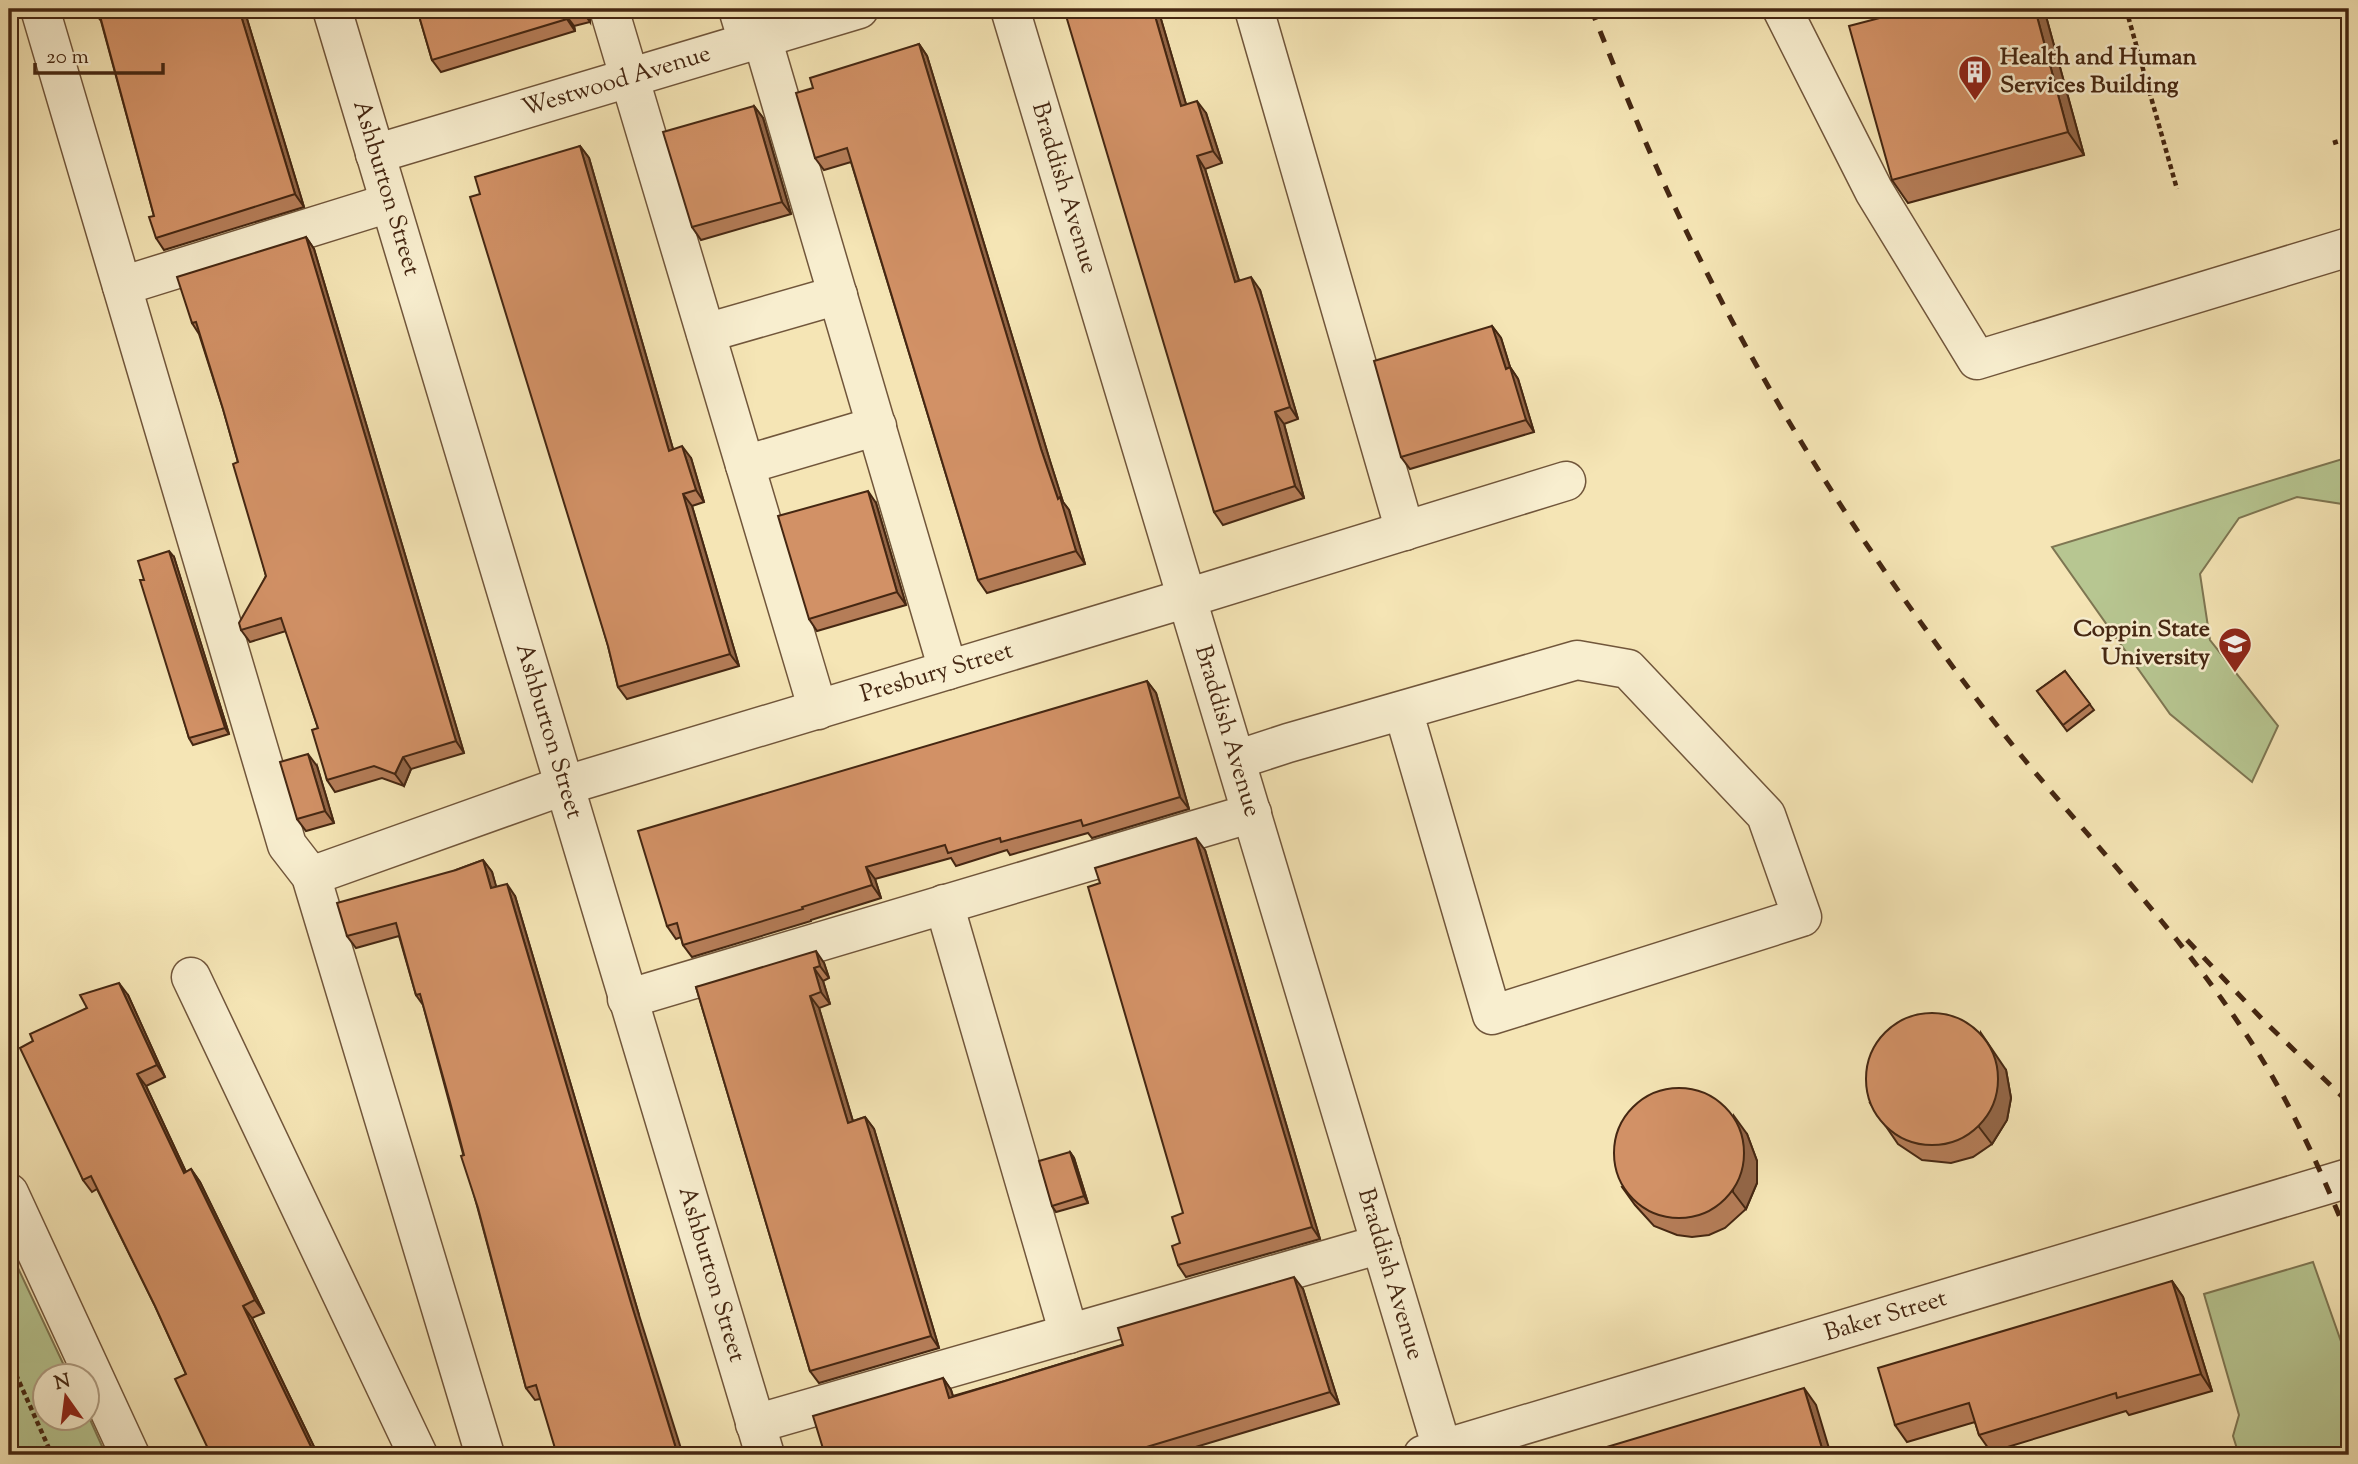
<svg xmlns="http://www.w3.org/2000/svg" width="2358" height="1464" font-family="'Sorts Mill Goudy',serif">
  <rect width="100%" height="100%" fill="#f5e5b5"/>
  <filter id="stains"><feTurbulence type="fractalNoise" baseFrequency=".00286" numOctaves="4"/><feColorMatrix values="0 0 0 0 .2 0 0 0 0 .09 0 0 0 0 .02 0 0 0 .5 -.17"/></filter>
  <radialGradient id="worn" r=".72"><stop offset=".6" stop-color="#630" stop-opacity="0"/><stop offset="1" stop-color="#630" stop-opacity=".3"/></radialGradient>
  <g fill="#b7c691" stroke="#7e7652" stroke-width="2">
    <path d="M 2349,457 L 2349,505 L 2297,497 L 2239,518 L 2200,574 L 2210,640 L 2278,726 L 2252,782 L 2170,714 L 2052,547 Z"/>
    <path d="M 9,1249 L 69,1376 L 46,1376 L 46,1418 L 88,1418 L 88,1415 L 106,1455 L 9,1455 Z"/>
    <path d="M 2313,1262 L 2344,1350 L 2349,1375 L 2349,1455 L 2239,1455 L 2233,1436 L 2239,1415 L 2204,1294 Z"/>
  </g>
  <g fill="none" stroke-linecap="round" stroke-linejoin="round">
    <g stroke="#71563b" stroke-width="41">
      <g id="minor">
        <path d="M 40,9 L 287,845 L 311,876 L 485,1455"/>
        <path id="s1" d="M 332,9 L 765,1455"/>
        <path d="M 609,9 L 818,710"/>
        <path d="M 738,9 L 748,42"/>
        <path id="s2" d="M 1010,9 L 1444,1455"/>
        <path d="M 1254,9 L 1405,531"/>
        <path d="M 1782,9 L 1874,191 L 1977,360 L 2349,247"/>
        <path d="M 762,38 L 948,670"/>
        <path id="s3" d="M 375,154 L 859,9"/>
        <path d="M 122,286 L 389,203"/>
        <path d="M 706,333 L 838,295"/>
        <path d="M 745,465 L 877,426"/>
        <path d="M 1236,760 L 1288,743 L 1577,660 L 1628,669 L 1766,815 L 1802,917 L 1492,1015 L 1403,710"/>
        <path id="s4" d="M 311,876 L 563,786 L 1187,598 L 1566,481"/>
        <path d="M 944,904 L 1069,1334"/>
        <path d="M 191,977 L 418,1455"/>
        <path d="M 627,999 L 1252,813"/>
        <path d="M 9,1193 L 130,1455"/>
        <path d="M 755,1424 L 1381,1244"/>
        <path id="s5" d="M 1423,1455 L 2349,1178"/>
      </g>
    </g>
    <g stroke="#452712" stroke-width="4.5" stroke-dasharray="5 3.5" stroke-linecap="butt">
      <path d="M 2126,9 L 2177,189"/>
      <path d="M 2333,143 L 2349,138"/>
      <path d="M 9,1359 L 52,1455"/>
    </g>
    <use href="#minor" stroke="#f8eecf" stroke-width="38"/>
    <g stroke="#452712" stroke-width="5" stroke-dasharray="12 12" stroke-linecap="butt">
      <path d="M 1591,9 C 1614,65 1636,122 1661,177 C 1730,330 1817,477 1914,613 C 1949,662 1985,712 2024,759 C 2104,856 2193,948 2260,1056 C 2296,1114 2323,1176 2349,1239"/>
      <path d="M 2187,940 L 2263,1020 L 2349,1103"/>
    </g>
  </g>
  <g fill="#b57d58" stroke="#452712" stroke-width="2">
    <path d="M 95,9 L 244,9 L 304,207 L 164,250 L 156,238 L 154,216 L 101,21 L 98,17 Z"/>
    <path d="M 417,9 L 589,9 L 590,22 L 574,26 L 575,31 L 441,72 L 432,60 Z"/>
    <path d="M 1158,9 L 1186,104 L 1206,113 L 1222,163 L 1205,169 L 1239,280 L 1260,290 L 1298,419 L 1284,424 L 1304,498 L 1223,525 L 1214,512 Z"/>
    <path d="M 1914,9 L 2044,9 L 2084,155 L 1908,203 L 1892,180 Z"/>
    <path d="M 919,44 L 927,56 L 1050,461 L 1063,502 L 1069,510 L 1085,564 L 987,593 L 978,580 L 851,162 L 824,170 L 815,158 L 813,88 Z"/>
    <path d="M 754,106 L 763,118 L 791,214 L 701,240 L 692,227 Z"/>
    <path d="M 580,146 L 589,158 L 673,449 L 691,458 L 704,502 L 692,506 L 739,666 L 627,699 L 618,687 L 608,646 L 480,194 Z"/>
    <path d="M 306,237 L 314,249 L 464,753 L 411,769 L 404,786 L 382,778 L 335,792 L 327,780 L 318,728 L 286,631 L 250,642 L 241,630 L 266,576 L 238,462 L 223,409 L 199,334 L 192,323 Z"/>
    <path d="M 1492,326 L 1501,338 L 1510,367 L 1518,379 L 1534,432 L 1410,469 L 1401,457 Z"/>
    <path d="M 876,503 L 906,605 L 817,631 L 809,619 Z"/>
    <path d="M 174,557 L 229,734 L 193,745 L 189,738 L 144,580 Z"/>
    <path d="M 2065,671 L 2094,710 L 2067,731 L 2037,691 Z"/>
    <path d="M 1147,681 L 1156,693 L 1189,809 L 1092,838 L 1088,833 L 1010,855 L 1007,850 L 956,866 L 951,858 L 875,879 L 881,898 L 811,920 L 811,921 L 692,957 L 683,945 L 681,937 L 676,939 L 667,926 Z"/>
    <path d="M 317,766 L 334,823 L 306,831 L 297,819 Z"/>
    <path d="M 1205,850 L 1320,1239 L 1186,1277 L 1178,1265 L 1183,1213 Z"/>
    <path d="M 483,860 L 492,872 L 496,887 L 515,896 L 639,1315 L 540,1399 L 535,1400 L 526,1388 L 423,1005 L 416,995 L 399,936 L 356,948 L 347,936 L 456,870 Z"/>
    <path d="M 824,963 L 829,978 L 823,981 L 830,1004 L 819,1008 L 853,1121 L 865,1117 L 874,1129 L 939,1348 L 819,1383 L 810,1371 L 696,987 Z"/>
    <path d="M 128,995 L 165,1077 L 146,1086 L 186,1172 L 191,1169 L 200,1182 L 264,1313 L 252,1318 L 318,1455 L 211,1455 L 186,1374 L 155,1306 L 97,1189 L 92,1192 L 83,1180 L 33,1041 L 87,1008 Z"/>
    <path d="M 2006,1070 L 2011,1098 L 2007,1120 L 1992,1144 L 1973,1157 L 1951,1163 L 1922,1160 L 1898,1144 L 1870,1103 Z"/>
    <path d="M 1747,1134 L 1757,1161 L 1757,1183 L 1746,1209 L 1725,1228 L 1709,1235 L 1692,1237 L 1677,1235 L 1654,1226 L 1635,1205 L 1622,1187 Z"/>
    <path d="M 1070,1152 L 1074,1158 L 1088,1203 L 1056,1212 L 1052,1206 Z"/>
    <path d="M 2172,1281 L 2183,1297 L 2212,1391 L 2129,1415 L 2126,1411 L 1991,1452 L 1979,1435 L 1975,1422 L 1907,1442 L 1895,1425 Z"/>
    <path d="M 1303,1289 L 1339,1404 L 1169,1455 L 825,1455 L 943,1378 L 951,1390 L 953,1396 L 1005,1381 Z"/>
  </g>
  <g fill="#936647" stroke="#452712" stroke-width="2">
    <path d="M 239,9 L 244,9 L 304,207 L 295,194 Z"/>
    <path d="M 581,9 L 589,9 L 590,22 L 582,10 Z"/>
    <path d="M 1153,9 L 1158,9 L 1190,118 L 1181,106 Z"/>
    <path d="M 2035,9 L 2044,9 L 2084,155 L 2068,132 Z"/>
    <path d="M 565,14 L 574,26 L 575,31 L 567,19 Z"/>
    <path d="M 919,44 L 927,56 L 1050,461 L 1063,502 L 1069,510 L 1085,564 L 1076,551 L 1041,449 Z"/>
    <path d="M 1197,101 L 1206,113 L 1222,163 L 1213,151 Z"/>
    <path d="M 754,106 L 763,118 L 791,214 L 782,202 Z"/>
    <path d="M 580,146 L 589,158 L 677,463 L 669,451 Z"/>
    <path d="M 1197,156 L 1205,169 L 1243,294 L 1235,282 Z"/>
    <path d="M 306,237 L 314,249 L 464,753 L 456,741 Z"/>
    <path d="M 1251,277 L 1260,290 L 1298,419 L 1290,407 Z"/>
    <path d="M 1492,326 L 1501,338 L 1510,367 L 1518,379 L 1534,432 L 1526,420 L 1506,369 Z"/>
    <path d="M 1275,412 L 1284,424 L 1304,498 L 1295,486 Z"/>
    <path d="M 682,446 L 691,458 L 704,502 L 696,490 Z"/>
    <path d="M 868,491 L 876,503 L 906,605 L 897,592 Z"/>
    <path d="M 683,494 L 692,506 L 739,666 L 730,654 Z"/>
    <path d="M 169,551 L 174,557 L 229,734 L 225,728 Z"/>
    <path d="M 1147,681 L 1156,693 L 1189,809 L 1180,797 Z"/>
    <path d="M 308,754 L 317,766 L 334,823 L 325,811 Z"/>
    <path d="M 403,757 L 411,769 L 404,786 L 395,774 Z"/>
    <path d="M 1196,838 L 1205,850 L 1320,1239 L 1312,1227 Z"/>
    <path d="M 483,860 L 492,872 L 500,900 L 491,888 Z"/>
    <path d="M 866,867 L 875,879 L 881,898 L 872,885 Z"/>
    <path d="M 507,884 L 515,896 L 639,1315 L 683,1455 L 678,1455 L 631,1303 Z"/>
    <path d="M 816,951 L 824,963 L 829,978 L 820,966 Z"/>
    <path d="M 814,968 L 823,981 L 830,1004 L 821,992 Z"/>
    <path d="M 119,983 L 128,995 L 165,1077 L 157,1065 Z"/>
    <path d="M 810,996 L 819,1008 L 857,1135 L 848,1123 Z"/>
    <path d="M 1981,1033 L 2006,1070 L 2011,1098 L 2007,1120 L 1992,1144 L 1979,1127 Z"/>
    <path d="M 137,1074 L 146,1086 L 192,1185 L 184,1173 Z"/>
    <path d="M 1734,1116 L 1747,1134 L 1757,1161 L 1757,1183 L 1746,1209 L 1733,1192 Z"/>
    <path d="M 865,1117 L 874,1129 L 939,1348 L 931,1336 Z"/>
    <path d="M 1070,1152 L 1074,1158 L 1088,1203 L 1084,1196 Z"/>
    <path d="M 191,1169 L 200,1182 L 264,1313 L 255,1300 Z"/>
    <path d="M 1294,1277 L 1303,1289 L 1339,1404 L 1330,1392 Z"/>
    <path d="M 2172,1281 L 2183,1297 L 2212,1391 L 2201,1374 Z"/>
    <path d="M 243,1306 L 252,1318 L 318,1455 L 315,1455 Z"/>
    <path d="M 943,1378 L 951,1390 L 957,1410 L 949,1398 Z"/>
    <path d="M 1804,1388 L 1816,1405 L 1831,1455 L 1824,1455 Z"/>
  </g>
  <g fill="#d29166" stroke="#452712" stroke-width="2">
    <path d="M 95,9 L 239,9 L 295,194 L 156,238 L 149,217 L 154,216 L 100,16 L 98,17 Z"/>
    <path d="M 417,9 L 581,9 L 582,10 L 565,14 L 567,19 L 432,60 Z"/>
    <path d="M 1064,9 L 1153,9 L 1181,106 L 1197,101 L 1213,151 L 1197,156 L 1235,282 L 1251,277 L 1260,305 L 1290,407 L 1275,412 L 1295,486 L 1214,512 Z"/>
    <path d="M 1914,9 L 2035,9 L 2068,132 L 1892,180 L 1849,26 Z"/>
    <path d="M 919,44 L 1041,449 L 1058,499 L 1060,497 L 1076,551 L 978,580 L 847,148 L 815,158 L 796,93 L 813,88 L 810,78 Z"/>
    <path d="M 754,106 L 782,202 L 692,227 L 663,132 Z"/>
    <path d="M 580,146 L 669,451 L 682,446 L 696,490 L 683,494 L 730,654 L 618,687 L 608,646 L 470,197 L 480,194 L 475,177 Z"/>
    <path d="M 306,237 L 456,741 L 403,757 L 395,774 L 374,766 L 327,780 L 312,730 L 318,728 L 281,618 L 241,630 L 239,623 L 266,576 L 233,464 L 238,462 L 223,409 L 196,322 L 192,323 L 177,277 Z"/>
    <path d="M 1492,326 L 1506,369 L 1510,367 L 1526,420 L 1401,457 L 1374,361 Z"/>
    <path d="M 868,491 L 897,592 L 809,619 L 778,516 Z"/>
    <path d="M 169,551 L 225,728 L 189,738 L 140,580 L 144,580 L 138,561 Z"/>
    <path d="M 2065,671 L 2090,704 L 2063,725 L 2037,691 Z"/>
    <path d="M 1147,681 L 1180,797 L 1083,826 L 1081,820 L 1001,842 L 1000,838 L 948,853 L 945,845 L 866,867 L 872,885 L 802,907 L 803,909 L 683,945 L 677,923 L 667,926 L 638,831 Z"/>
    <path d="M 308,754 L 325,811 L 297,819 L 280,762 Z"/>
    <path d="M 1196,838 L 1312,1227 L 1178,1265 L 1172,1246 L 1180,1243 L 1172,1217 L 1183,1213 L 1088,887 L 1100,883 L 1095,868 Z"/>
    <path d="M 483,860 L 491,888 L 507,884 L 631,1303 L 678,1455 L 557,1455 L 536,1385 L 526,1388 L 478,1208 L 461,1156 L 464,1155 L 450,1102 L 420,994 L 416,995 L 396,923 L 347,936 L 337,903 L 456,870 Z"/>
    <path d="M 816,951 L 820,966 L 814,968 L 821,992 L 810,996 L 848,1123 L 865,1117 L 931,1336 L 810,1371 L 696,987 Z"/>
    <path d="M 119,983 L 157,1065 L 137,1074 L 184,1173 L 191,1169 L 255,1300 L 243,1306 L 315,1455 L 211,1455 L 175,1379 L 186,1374 L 155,1306 L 91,1176 L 83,1180 L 20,1048 L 33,1041 L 30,1034 L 87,1008 L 80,995 Z"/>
    <circle cx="1932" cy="1079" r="66"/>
    <circle cx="1679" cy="1153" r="65"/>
    <path d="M 1070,1152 L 1084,1196 L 1052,1206 L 1039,1161 Z"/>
    <path d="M 1294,1277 L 1330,1392 L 1120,1455 L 825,1455 L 813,1416 L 943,1378 L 949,1398 L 1005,1381 L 1123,1345 L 1118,1328 Z"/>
    <path d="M 2172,1281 L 2201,1374 L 2117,1398 L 2116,1393 L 1979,1435 L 1969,1403 L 1895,1425 L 1878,1368 Z"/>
    <path d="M 1804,1388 L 1824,1455 L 1580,1455 Z"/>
  </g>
  <defs>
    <g id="building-pin" transform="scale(1.75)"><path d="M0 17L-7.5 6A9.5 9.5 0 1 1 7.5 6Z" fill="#8f2418" stroke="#f8eecf"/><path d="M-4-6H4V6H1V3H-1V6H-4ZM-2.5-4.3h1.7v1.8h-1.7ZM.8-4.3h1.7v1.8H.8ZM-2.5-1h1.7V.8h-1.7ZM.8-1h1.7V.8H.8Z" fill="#fff"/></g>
    <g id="university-pin" transform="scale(1.75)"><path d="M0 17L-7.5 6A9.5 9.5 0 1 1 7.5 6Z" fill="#8f2418" stroke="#f8eecf"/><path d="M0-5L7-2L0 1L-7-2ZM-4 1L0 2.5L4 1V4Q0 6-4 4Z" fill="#fff"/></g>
  </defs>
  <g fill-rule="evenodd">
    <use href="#building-pin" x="1975" y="72"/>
    <use href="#university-pin" x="2235" y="644"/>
  </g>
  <g text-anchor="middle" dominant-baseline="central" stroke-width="5" stroke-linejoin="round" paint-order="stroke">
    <g font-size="24" font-weight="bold" fill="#452712" stroke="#f8eecf" text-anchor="start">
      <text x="2000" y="58">Health and Human<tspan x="2000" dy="28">Services Building</tspan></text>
      <text x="2210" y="630" text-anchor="end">Coppin State<tspan x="2210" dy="28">University</tspan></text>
    </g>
    <g font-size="24" fill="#452712" stroke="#f8eecf">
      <text stroke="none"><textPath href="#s3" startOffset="252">Westwood Avenue</textPath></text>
      <text stroke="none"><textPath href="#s1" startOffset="187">Ashburton Street</textPath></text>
      <text stroke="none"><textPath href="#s2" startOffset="187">Braddish Avenue</textPath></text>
      <text stroke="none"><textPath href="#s4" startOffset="658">Presbury Street</textPath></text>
      <text stroke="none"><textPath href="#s1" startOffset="754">Ashburton Street</textPath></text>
      <text stroke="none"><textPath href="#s2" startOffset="754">Braddish Avenue</textPath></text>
      <text stroke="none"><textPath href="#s1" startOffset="1321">Ashburton Street</textPath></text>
      <text stroke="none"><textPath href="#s2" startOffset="1321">Braddish Avenue</textPath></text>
      <text stroke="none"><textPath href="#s5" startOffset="483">Baker Street</textPath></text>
    </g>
  </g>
  <rect width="2358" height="1464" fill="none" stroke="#f5e5b5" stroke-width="35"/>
  <rect x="10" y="10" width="2337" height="1443" fill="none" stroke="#452712" stroke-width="3.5"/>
  <rect x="18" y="18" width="2323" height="1429" fill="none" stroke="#452712" stroke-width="2"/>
  <g transform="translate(66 1397) rotate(346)"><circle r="33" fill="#f8eecf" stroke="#b09e83" stroke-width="2"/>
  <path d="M0-5L12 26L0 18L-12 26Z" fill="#8f2418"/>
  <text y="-10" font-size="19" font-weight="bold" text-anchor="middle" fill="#452712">N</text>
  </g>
  <path d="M35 63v10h128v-10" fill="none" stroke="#452712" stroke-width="3.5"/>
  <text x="46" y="63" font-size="21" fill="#452712" stroke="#f8eecf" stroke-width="5" paint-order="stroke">20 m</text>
  <rect width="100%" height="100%" filter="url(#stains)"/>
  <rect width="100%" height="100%" fill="url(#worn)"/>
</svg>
